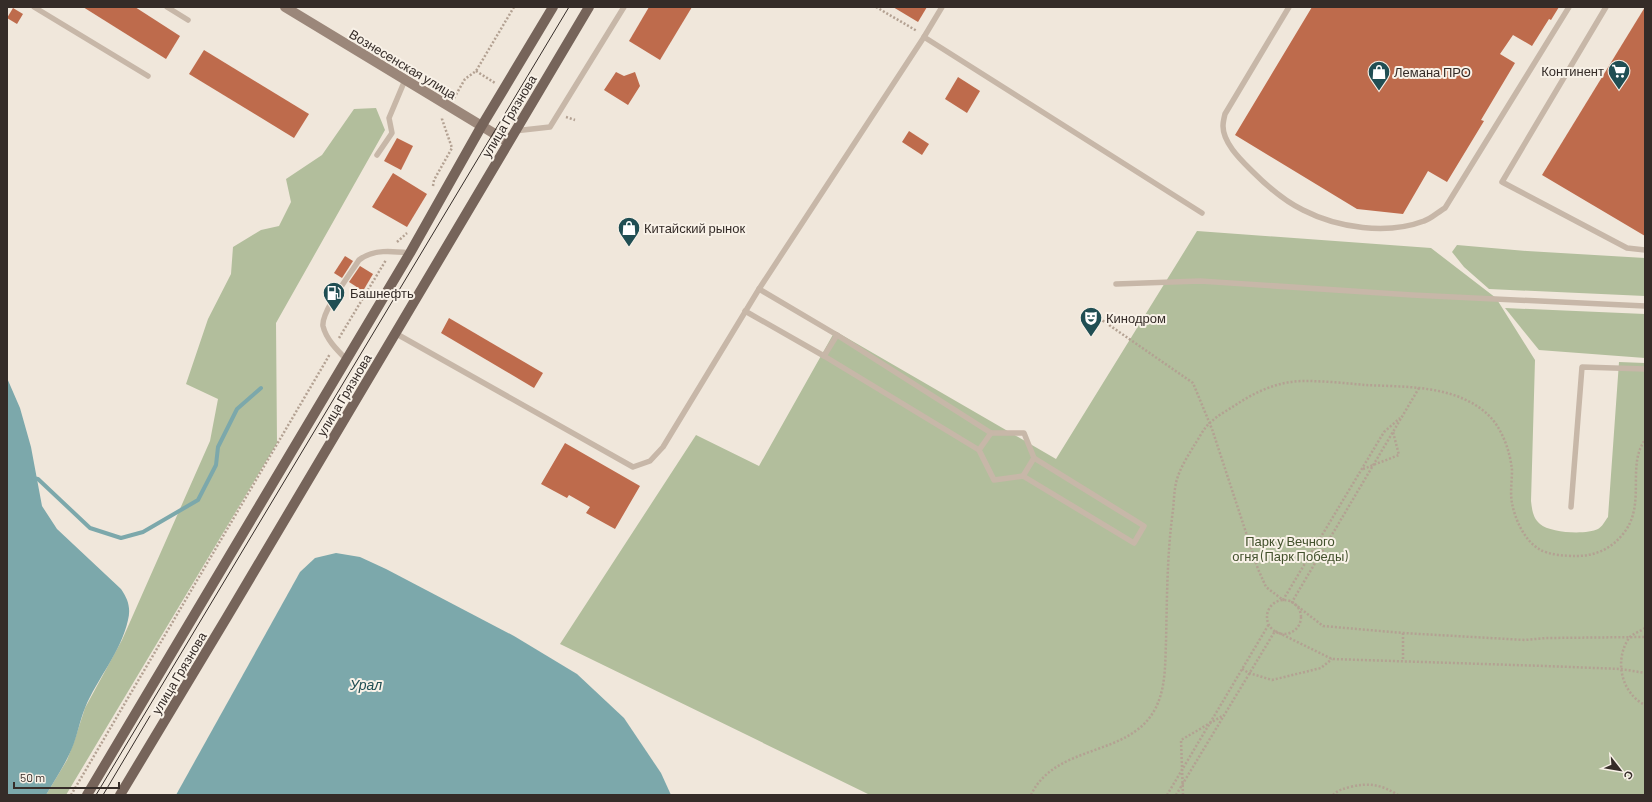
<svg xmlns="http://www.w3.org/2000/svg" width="1652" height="802" font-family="Barlow,sans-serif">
  <rect width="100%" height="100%" fill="#f0e7db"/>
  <g fill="#b2be9c">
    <path d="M 376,108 L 385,130 L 276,323 L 277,443 L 66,795 L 46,795 L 67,760 L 74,742 L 85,708 L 122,640 L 210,441 L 218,399 L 186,384 L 208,319 L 231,274 L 233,247 L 261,230 L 279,226 L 291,202 L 286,179 L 322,155 L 354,109 Z"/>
    <path d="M 1197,231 L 1431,248 L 1496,298 L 1535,360 L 1531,501 C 1532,510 1533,518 1540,524 C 1550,533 1586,535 1598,529 C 1602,527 1605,521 1608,517 L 1619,362 L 1645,363 L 1645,795 L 870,795 L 560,644 L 696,435 L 759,466 L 835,331 L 1056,459 Z"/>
    <path d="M 1457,245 L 1527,251 L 1645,258 L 1645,296 L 1489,289 L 1464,267 L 1452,252 Z"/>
    <path d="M 1505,308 L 1645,314 L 1645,358 L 1539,350 Z"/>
  </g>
  <g fill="#7ca8ab">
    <path d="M 7,378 L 20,408 L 31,447 L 42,506 L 57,529 L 121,589 C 128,599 131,608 128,620 C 121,652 97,679 85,708 C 80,720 78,732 74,743 C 67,762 56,778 46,795 L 7,795 Z"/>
    <path d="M 336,553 L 360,557 L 386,569 L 514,636 L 577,674 L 624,718 L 661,773 L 671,795 L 176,795 L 300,572 L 315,558 Z"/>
  </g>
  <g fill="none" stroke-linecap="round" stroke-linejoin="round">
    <path stroke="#7ca8ab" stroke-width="4" d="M 33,478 L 38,479 L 90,528 L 121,538 L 143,532 L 198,500 L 216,465 L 218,447 L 237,409 L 261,388"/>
  </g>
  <g fill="#be6b4c">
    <path d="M 83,7 L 135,7 L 180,36 L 166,59 Z"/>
    <path d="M 649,7 L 692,7 L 660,60 L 629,41 Z"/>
    <path d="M 893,7 L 927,7 L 918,22 Z"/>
    <path d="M 1312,7 L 1559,7 L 1551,20 L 1549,19 L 1532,46 L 1513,35 L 1500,54 L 1515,63 L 1481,120 L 1484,121 L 1447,182 L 1428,171 L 1403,214 L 1357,209 L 1235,135 Z"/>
    <path d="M 1645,7 L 1645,236 L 1542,175 Z"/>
    <path d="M 13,8 L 23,14 L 17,24 L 7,18 Z"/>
    <path d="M 204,50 L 309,114 L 294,138 L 189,74 Z"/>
    <path d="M 616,72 L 624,76 L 635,72 L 640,86 L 628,105 L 604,90 Z"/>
    <path d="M 958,77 L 980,91 L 967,113 L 945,99 Z"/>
    <path d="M 909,131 L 929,144 L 922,155 L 902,142 Z"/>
    <path d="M 397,138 L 413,146 L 401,170 L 384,161 Z"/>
    <path d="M 393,173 L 427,194 L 407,227 L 372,207 Z"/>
    <path d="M 345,256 L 353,261 L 342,278 L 334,273 Z"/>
    <path d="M 360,266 L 373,274 L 363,291 L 349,282 Z"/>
    <path d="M 449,318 L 543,373 L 534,388 L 441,333 Z"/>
    <path d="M 565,443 L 640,486 L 615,529 L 586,513 L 590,507 L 569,495 L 567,498 L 541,484 Z"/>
  </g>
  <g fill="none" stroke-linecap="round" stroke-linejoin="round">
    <g stroke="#b3a192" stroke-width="2.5" stroke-dasharray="2 2" stroke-linecap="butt">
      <path d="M 876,7 L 917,31"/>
      <path d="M 476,71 L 495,83"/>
      <path d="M 454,98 L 465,79 L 476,71 L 514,7"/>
      <path d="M 566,117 L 575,120"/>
      <path d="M 433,186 L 434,180 L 452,148 L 442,119 L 442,117"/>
      <path d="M 397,242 L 407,233"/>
      <path d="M 1096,316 L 1193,383 L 1212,429 L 1258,569 L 1266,587 L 1283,600 L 1384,432 L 1400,418"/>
      <path d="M 339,338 L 386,260"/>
      <path d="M 1419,388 L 1292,602 L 1323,626 L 1403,633 L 1525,640 L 1546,638 L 1645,637"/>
      <path d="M 1363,469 L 1399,455 L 1393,432"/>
      <circle cx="1284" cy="617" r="17"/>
      <path d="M 1645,628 C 1641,631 1632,634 1629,638 C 1614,660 1621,693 1645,705"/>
      <path d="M 1403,633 L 1403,660"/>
      <path d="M 1242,669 L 1249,673 L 1272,680 L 1321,668 L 1332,659"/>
      <path d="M 71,795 L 330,354"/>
      <path d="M 1031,795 C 1055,744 1128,757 1154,711 C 1166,690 1165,665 1166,642 C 1167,598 1167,554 1173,510 C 1174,501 1174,492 1176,483 C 1179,469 1188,456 1195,444 C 1200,437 1204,427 1211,422 C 1217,416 1226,411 1234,406 C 1255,392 1278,381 1304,381 C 1324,381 1345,383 1365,385 C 1405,387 1453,385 1485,412 C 1501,425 1510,450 1512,470 C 1512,481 1510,492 1512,503 C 1515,519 1524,540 1539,549 C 1548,555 1566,556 1576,556 C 1595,556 1611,549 1623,534 C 1647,505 1626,466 1645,440"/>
      <path d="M 1167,795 L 1269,624"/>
      <path d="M 1176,795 L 1275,631 L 1332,659 L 1545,666 L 1621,669 L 1645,673"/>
      <path d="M 1183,795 L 1181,740 L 1224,715"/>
      <path d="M 1333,795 C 1338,790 1343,789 1350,787 C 1369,782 1382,785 1398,795"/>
    </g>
    <g stroke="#c7b7a8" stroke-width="5.5">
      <path d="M 34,7 L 148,76"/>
      <path d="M 167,7 L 188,20"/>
      <path d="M 942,7 L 924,37 L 1202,213"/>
      <path d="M 1289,7 L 1225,114 C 1224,118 1223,122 1223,126 C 1223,143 1241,160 1252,171 C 1266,185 1284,201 1303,210 C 1338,228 1387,235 1424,221 C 1431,219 1438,212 1445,208 L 1569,7"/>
      <path d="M 1606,7 L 1502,182 L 1627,248 L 1645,250"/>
      <path d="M 514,131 L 550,127 L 624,7"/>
      <path d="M 377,155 L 392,133 L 389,118 L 405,80"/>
      <path d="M 1116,284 L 1200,281 L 1412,295 L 1645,306"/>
      <path d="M 745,311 L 824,356 L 979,450 L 994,480 L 1023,476 L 1134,543 L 1144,526 L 1034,458 L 1024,433 L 991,433 L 837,335 L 759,289"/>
      <path d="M 395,333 L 633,467 L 650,461 L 663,447 L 759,289 L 924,37"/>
      <path d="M 824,356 L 837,335"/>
      <path d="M 346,359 C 337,350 326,339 323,326 C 321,312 351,273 359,260 C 373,249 392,251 410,253"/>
      <path d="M 979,450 L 991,433"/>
      <path d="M 1023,476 L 1034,458"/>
      <path d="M 1571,507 L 1582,367 L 1645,369"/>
    </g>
    <path stroke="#9b877a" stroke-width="10" d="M 285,7 L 508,142"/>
    <g stroke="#76645a" stroke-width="10">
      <path d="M 87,795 L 410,253 L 481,127 L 553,7"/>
      <path d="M 120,795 L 227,617 L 589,7"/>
    </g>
    <g stroke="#352c28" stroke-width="1">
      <path d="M 96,795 L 569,7"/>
      <path d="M 103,795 L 150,716"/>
    </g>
  </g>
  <defs>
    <g id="supermarket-pin" transform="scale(1.15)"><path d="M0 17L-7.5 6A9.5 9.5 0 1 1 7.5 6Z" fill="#204e53" stroke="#f8f1e7"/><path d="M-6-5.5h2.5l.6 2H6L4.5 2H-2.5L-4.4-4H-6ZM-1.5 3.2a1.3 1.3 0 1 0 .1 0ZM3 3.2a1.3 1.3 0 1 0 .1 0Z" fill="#fff"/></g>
    <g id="shop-pin" transform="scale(1.15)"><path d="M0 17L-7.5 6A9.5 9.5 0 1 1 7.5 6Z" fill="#204e53" stroke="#f8f1e7"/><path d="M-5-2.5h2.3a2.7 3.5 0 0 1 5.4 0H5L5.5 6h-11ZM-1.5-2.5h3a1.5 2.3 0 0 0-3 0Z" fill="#fff"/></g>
    <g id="fuel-pin" transform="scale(1.15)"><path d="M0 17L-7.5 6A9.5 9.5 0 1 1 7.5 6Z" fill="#204e53" stroke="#f8f1e7"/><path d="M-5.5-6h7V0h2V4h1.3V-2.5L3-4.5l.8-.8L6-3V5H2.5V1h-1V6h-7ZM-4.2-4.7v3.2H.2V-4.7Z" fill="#fff"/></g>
    <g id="theatre-pin" transform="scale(1.15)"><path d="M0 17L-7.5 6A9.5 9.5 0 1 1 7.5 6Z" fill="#204e53" stroke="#f8f1e7"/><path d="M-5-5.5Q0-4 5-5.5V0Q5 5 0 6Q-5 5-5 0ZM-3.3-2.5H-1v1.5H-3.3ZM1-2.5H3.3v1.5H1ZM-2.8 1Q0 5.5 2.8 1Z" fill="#fff"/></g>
  </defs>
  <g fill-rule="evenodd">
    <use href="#supermarket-pin" x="1619" y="71"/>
    <use href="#shop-pin" x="1379" y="72"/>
    <use href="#shop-pin" x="629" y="228"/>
    <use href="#fuel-pin" x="334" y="293"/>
    <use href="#theatre-pin" x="1091" y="318"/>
  </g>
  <g text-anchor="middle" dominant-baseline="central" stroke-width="4" stroke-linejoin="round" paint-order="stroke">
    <g font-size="13" fill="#352c28" stroke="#f8f1e7">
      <text transform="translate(403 64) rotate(31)">Вознесенская улица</text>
      <text transform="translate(509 116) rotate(-59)">улица Грязнова</text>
      <text transform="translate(344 395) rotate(-59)">улица Грязнова</text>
      <text transform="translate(179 673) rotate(-59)">улица Грязнова</text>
    </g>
    <g font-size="13" fill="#352c28" stroke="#f8f1e7" text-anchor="start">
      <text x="1604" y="71" text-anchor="end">Континент</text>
      <text x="1394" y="72">Лемана ПРО</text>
      <text x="644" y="228">Китайский рынок</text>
      <text x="350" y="293">Башнефть</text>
      <text x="1106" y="318">Кинодром</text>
    </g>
    <g font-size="13" fill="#43512d" stroke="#f8f1e7">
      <text x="1290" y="541">Парк у Вечного<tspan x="1290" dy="15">огня (Парк Победы)</tspan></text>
    </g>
    <g font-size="14" font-style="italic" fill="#204e53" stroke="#f8f1e7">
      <text x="366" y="684">Урал</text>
    </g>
  </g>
  <rect width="1652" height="802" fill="none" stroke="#352c28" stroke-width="16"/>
  <g transform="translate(1620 770) rotate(121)" stroke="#f8f1e7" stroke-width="3" paint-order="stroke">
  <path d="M0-3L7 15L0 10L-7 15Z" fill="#352c28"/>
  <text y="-6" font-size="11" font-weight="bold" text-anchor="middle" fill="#352c28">С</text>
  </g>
  <path d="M14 782v6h105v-6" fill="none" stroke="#352c28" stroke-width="2"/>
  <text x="20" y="782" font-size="12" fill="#352c28" stroke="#f8f1e7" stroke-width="3" paint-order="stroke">50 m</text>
</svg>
